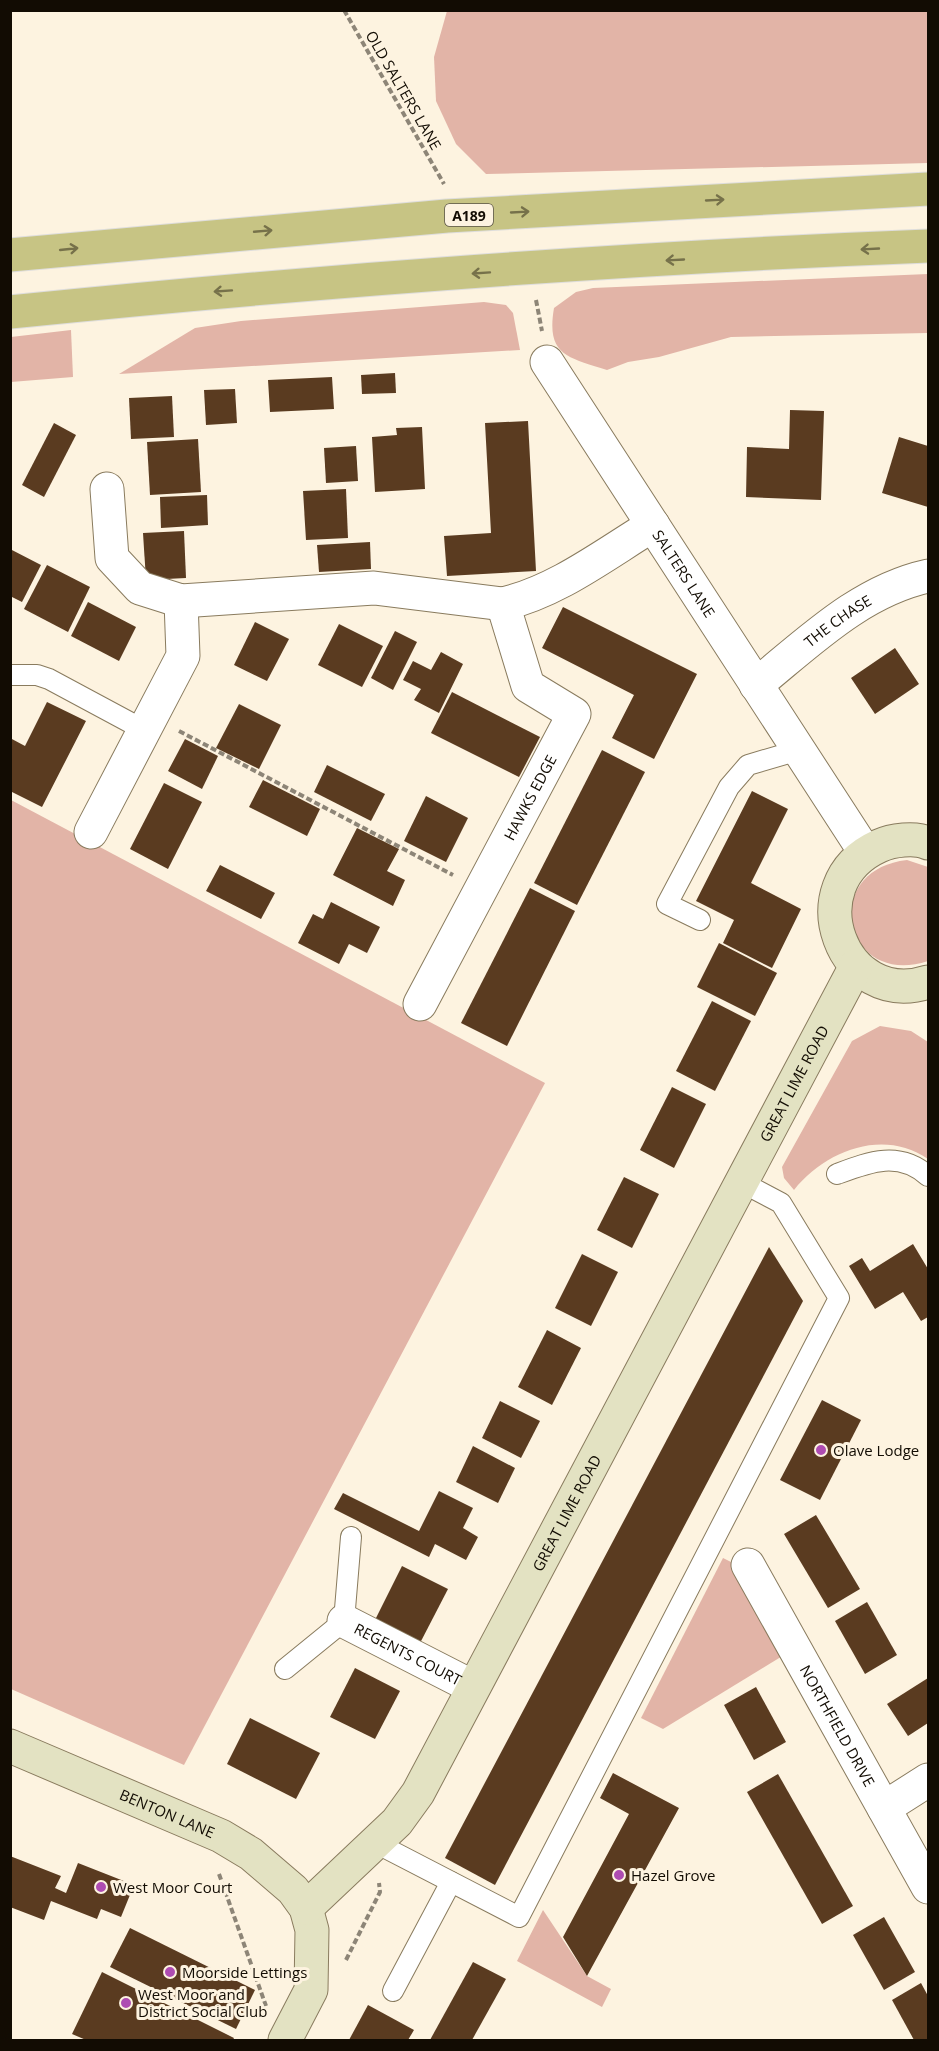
<svg xmlns="http://www.w3.org/2000/svg" width="939" height="2051" font-family="'Open Sans',sans-serif">
  <rect width="100%" height="100%" fill="#fdf3e0"/>
  <g fill="#e2b4a7">
    <path d="M 447,11 L 928,11 L 928,163 L 486,174 L 456,144 L 436,101 L 434,57 Z"/>
    <path d="M 928,274 L 928,333 L 731,337 L 659,357 L 628,362 L 607,370 C 567,357 546,355 554,308 L 576,292 L 593,288 Z"/>
    <path d="M 484,302 L 506,305 L 513,313 L 520,350 L 119,374 L 195,328 L 241,321 Z"/>
    <path d="M 71,330 L 73,377 L 11,382 L 11,337 Z"/>
    <path d="M 11,800 L 545,1083 L 184,1765 L 11,1689 Z"/>
    <path d="M 907,860 L 928,867 L 928,961 C 843,989 818,870 907,860 Z"/>
    <path d="M 880,1026 L 911,1031 L 928,1042 L 928,1159 C 883,1128 825,1151 794,1190 L 784,1178 L 782,1167 L 852,1041 Z"/>
    <path d="M 723,1558 L 735,1564 L 784,1655 L 663,1729 L 641,1718 Z"/>
    <path d="M 543,1910 L 587,1976 L 611,1989 L 602,2007 L 517,1961 Z"/>
  </g>
  <g fill="#5a3b20">
    <path d="M 395,373 L 396,393 L 362,394 L 361,375 Z"/>
    <path d="M 332,377 L 334,409 L 270,412 L 268,380 Z"/>
    <path d="M 235,389 L 237,423 L 206,425 L 204,390 Z"/>
    <path d="M 172,396 L 174,437 L 131,439 L 129,398 Z"/>
    <path d="M 790,410 L 824,411 L 821,500 L 746,497 L 747,447 L 789,449 Z"/>
    <path d="M 528,421 L 536,571 L 447,576 L 444,536 L 491,533 L 485,423 Z"/>
    <path d="M 54,423 L 76,435 L 44,497 L 22,485 Z"/>
    <path d="M 422,427 L 425,489 L 375,492 L 372,437 L 397,435 L 396,428 Z"/>
    <path d="M 899,437 L 928,446 L 928,507 L 882,493 Z"/>
    <path d="M 198,439 L 201,492 L 150,495 L 147,442 Z"/>
    <path d="M 356,446 L 358,481 L 326,483 L 324,448 Z"/>
    <path d="M 346,489 L 348,538 L 306,540 L 303,491 Z"/>
    <path d="M 207,495 L 208,525 L 161,528 L 160,497 Z"/>
    <path d="M 184,531 L 186,578 L 146,580 L 143,533 Z"/>
    <path d="M 370,542 L 371,569 L 319,572 L 317,545 Z"/>
    <path d="M 10,549 L 41,565 L 22,602 L 10,596 Z"/>
    <path d="M 47,565 L 90,587 L 68,632 L 24,609 Z"/>
    <path d="M 88,602 L 136,627 L 119,661 L 71,636 Z"/>
    <path d="M 563,607 L 697,674 L 654,759 L 612,738 L 634,695 L 542,648 Z"/>
    <path d="M 255,622 L 289,639 L 267,681 L 234,665 Z"/>
    <path d="M 339,624 L 383,646 L 362,687 L 318,665 Z"/>
    <path d="M 395,631 L 417,642 L 393,690 L 371,678 Z"/>
    <path d="M 895,648 L 919,684 L 875,714 L 851,678 Z"/>
    <path d="M 441,652 L 463,664 L 439,713 L 414,700 L 421,689 L 403,680 L 413,661 L 431,670 Z"/>
    <path d="M 452,692 L 540,737 L 519,777 L 431,733 Z"/>
    <path d="M 47,702 L 86,721 L 42,807 L 10,791 L 10,738 L 25,746 Z"/>
    <path d="M 239,704 L 281,725 L 259,769 L 216,748 Z"/>
    <path d="M 185,739 L 218,756 L 202,789 L 168,771 Z"/>
    <path d="M 602,750 L 645,772 L 577,905 L 534,883 Z"/>
    <path d="M 327,765 L 385,794 L 371,821 L 314,792 Z"/>
    <path d="M 263,780 L 320,809 L 307,836 L 249,807 Z"/>
    <path d="M 164,783 L 202,802 L 168,869 L 130,849 Z"/>
    <path d="M 752,791 L 788,809 L 751,883 L 801,909 L 772,968 L 723,943 L 734,920 L 696,901 Z"/>
    <path d="M 426,796 L 468,818 L 446,862 L 404,841 Z"/>
    <path d="M 357,828 L 399,849 L 387,871 L 405,880 L 393,906 L 333,875 Z"/>
    <path d="M 220,865 L 275,893 L 261,919 L 206,891 Z"/>
    <path d="M 530,888 L 575,911 L 507,1046 L 461,1023 Z"/>
    <path d="M 331,902 L 380,927 L 367,953 L 349,944 L 339,964 L 298,943 L 313,914 L 323,919 Z"/>
    <path d="M 719,943 L 777,973 L 755,1016 L 697,987 Z"/>
    <path d="M 712,1001 L 751,1021 L 715,1091 L 676,1071 Z"/>
    <path d="M 672,1087 L 706,1104 L 674,1168 L 640,1150 Z"/>
    <path d="M 624,1177 L 659,1194 L 632,1248 L 597,1230 Z"/>
    <path d="M 913,1244 L 928,1269 L 928,1317 L 921,1321 L 903,1292 L 875,1309 L 849,1266 L 862,1258 L 870,1271 Z"/>
    <path d="M 769,1247 L 803,1301 L 495,1885 L 445,1858 Z"/>
    <path d="M 582,1254 L 618,1272 L 591,1326 L 555,1308 Z"/>
    <path d="M 547,1330 L 581,1348 L 552,1405 L 518,1387 Z"/>
    <path d="M 822,1400 L 861,1420 L 820,1500 L 780,1480 Z"/>
    <path d="M 500,1401 L 540,1421 L 521,1458 L 482,1438 Z"/>
    <path d="M 473,1446 L 515,1468 L 498,1503 L 456,1482 Z"/>
    <path d="M 439,1491 L 473,1508 L 463,1528 L 478,1537 L 466,1560 L 435,1544 L 429,1557 L 334,1509 L 343,1493 L 419,1531 Z"/>
    <path d="M 816,1515 L 860,1589 L 828,1608 L 784,1534 Z"/>
    <path d="M 402,1566 L 448,1589 L 419,1645 L 374,1622 Z"/>
    <path d="M 867,1602 L 897,1655 L 865,1674 L 835,1621 Z"/>
    <path d="M 355,1668 L 400,1691 L 375,1739 L 330,1717 Z"/>
    <path d="M 928,1678 L 928,1723 L 908,1736 L 887,1704 Z"/>
    <path d="M 756,1687 L 786,1742 L 754,1760 L 724,1705 Z"/>
    <path d="M 250,1718 L 320,1753 L 296,1799 L 227,1764 Z"/>
    <path d="M 613,1773 L 679,1808 L 587,1976 L 563,1937 L 629,1814 L 600,1798 Z"/>
    <path d="M 778,1774 L 853,1906 L 822,1924 L 747,1792 Z"/>
    <path d="M 10,1856 L 61,1876 L 55,1888 L 66,1893 L 78,1863 L 134,1885 L 121,1917 L 101,1909 L 97,1919 L 51,1901 L 44,1920 L 10,1907 Z"/>
    <path d="M 884,1917 L 915,1972 L 884,1990 L 853,1935 Z"/>
    <path d="M 130,1928 L 255,1990 L 236,2029 L 110,1967 Z"/>
    <path d="M 473,1962 L 506,1979 L 472,2040 L 430,2040 Z"/>
    <path d="M 102,1972 L 234,2038 L 233,2040 L 86,2040 L 72,2034 Z"/>
    <path d="M 921,1983 L 928,1996 L 928,2040 L 914,2040 L 892,2000 Z"/>
    <path d="M 368,2005 L 414,2030 L 408,2040 L 349,2040 Z"/>
  </g>
  <g fill="none" stroke-linecap="round" stroke-linejoin="round">
    <g stroke="#897b5e" stroke-width="22">
      <g id="service">
        <path d="M 10,675 L 37,675 L 49,679 L 144,730"/>
        <path d="M 700,920 L 667,904 L 729,787 L 748,765 L 799,750"/>
        <path d="M 837,1174 C 869,1162 899,1150 928,1176"/>
        <path d="M 285,1669 L 344,1621 L 351,1537"/>
        <path d="M 376,1843 L 519,1917 L 839,1298 L 781,1203 L 741,1182"/>
        <path d="M 393,1991 L 451,1882"/>
      </g>
    </g>
    <g stroke="#897b5e" stroke-width="35">
      <g id="minor">
        <path id="s1" d="M 547,362 L 865,852"/>
        <path d="M 107,489 L 112,558 L 140,588 L 181,601 L 374,588 L 503,604"/>
        <path id="s2" d="M 756,685 C 809,642 860,591 928,576"/>
        <path d="M 91,832 L 183,656 L 181,601"/>
        <path id="s3" d="M 420,1004 L 574,714 L 528,686 L 503,604 C 558,591 605,554 653,525"/>
        <path id="s4" d="M 748,1565 L 928,1887"/>
        <path id="s5" d="M 344,1621 L 473,1687"/>
        <path d="M 884,1808 L 928,1780"/>
      </g>
    </g>
    <g stroke="#897b5e" stroke-width="35">
      <g id="secondary">
        <path d="M 928,843 C 915,837 892,840 879,846 C 795,884 842,1010 928,982"/>
        <path id="s6" d="M 10,1746 L 221,1836 L 251,1854 L 293,1890 L 306,1908 L 312,1930 L 311,1990 L 285,2040"/>
        <path id="s7" d="M 306,1908 L 397,1822 L 418,1793 L 856,966"/>
      </g>
    </g>
    <g stroke="#dedddc" stroke-width="35">
      <g id="primary">
        <path d="M 10,255 L 447,216 L 928,189"/>
        <path d="M 10,312 C 315,281 622,258 928,246"/>
      </g>
    </g>
    <g stroke="#8d8577" stroke-width="4" stroke-dasharray="6 3" stroke-linecap="butt">
      <path d="M 344,10 L 444,184"/>
      <path d="M 536,300 L 542,331"/>
      <path d="M 179,731 L 453,875"/>
      <path d="M 219,1874 L 266,2006"/>
      <path d="M 346,1960 L 380,1892 L 379,1883"/>
    </g>
    <use href="#service" stroke="#fff" stroke-width="20"/>
    <use href="#minor" stroke="#fff" stroke-width="33"/>
    <use href="#secondary" stroke="#e3e2c2" stroke-width="33"/>
    <use href="#primary" stroke="#c7c484" stroke-width="33"/>
  </g>
  <defs><path id="oneway-shaft" d="M-6 0H5M1.5-3L5.5 0L1.5 3" fill="none" stroke-width="1.6" stroke-linecap="round" stroke-linejoin="round" transform="scale(1.5)"/></defs>
  <g stroke="#76714a">
    <use href="#oneway-shaft" transform="translate(715 200) rotate(-3)"/>
    <use href="#oneway-shaft" transform="translate(520 212) rotate(-3)"/>
    <use href="#oneway-shaft" transform="translate(263 231) rotate(-5)"/>
    <use href="#oneway-shaft" transform="translate(69 249) rotate(-6)"/>
    <use href="#oneway-shaft" transform="translate(870 249) rotate(177)"/>
    <use href="#oneway-shaft" transform="translate(675 260) rotate(177)"/>
    <use href="#oneway-shaft" transform="translate(481 273) rotate(176)"/>
    <use href="#oneway-shaft" transform="translate(223 291) rotate(176)"/>
  </g>
  <g fill="#ae4cb2" stroke="#fdf3e0" stroke-width="2">
    <circle cx="821" cy="1450" r="6"/>
    <circle cx="619" cy="1875" r="6"/>
    <circle cx="101" cy="1887" r="6"/>
    <circle cx="170" cy="1972" r="6"/>
    <circle cx="126" cy="2003" r="6"/>
  </g>
  <g text-anchor="middle" dominant-baseline="central" stroke-width="6" stroke-linejoin="round" paint-order="stroke">
    <rect fill="#fdf3e0" stroke="#585145" stroke-width="1.5" x="445" y="204" width="48" height="22" rx="4.5"/>
    <g font-size="14" font-weight="bold" fill="#120c03">
      <text x="469" y="215">A189</text>
    </g>
    <g font-size="15" fill="#120c03" stroke="#fdf3e0">
      <text transform="translate(404 90) rotate(60)">OLD SALTERS LANE</text>
      <text stroke="none"><textPath href="#s1" startOffset="252">SALTERS LANE</textPath></text>
      <text stroke="none"><textPath href="#s2" startOffset="104">THE CHASE</textPath></text>
      <text stroke="none"><textPath href="#s3" startOffset="234">HAWKS EDGE</textPath></text>
      <text stroke="none"><textPath href="#s7" startOffset="964">GREAT LIME ROAD</textPath></text>
      <text stroke="none"><textPath href="#s7" startOffset="478">GREAT LIME ROAD</textPath></text>
      <text stroke="none"><textPath href="#s5" startOffset="72">REGENTS COURT</textPath></text>
      <text stroke="none"><textPath href="#s4" startOffset="184">NORTHFIELD DRIVE</textPath></text>
      <text stroke="none"><textPath href="#s6" startOffset="171">BENTON LANE</textPath></text>
    </g>
    <g font-size="15" fill="#120c03" stroke="#fdf3e0" text-anchor="start">
      <text x="833" y="1450">Olave Lodge</text>
      <text x="631" y="1875">Hazel Grove</text>
      <text x="113" y="1887">West Moor Court</text>
      <text x="182" y="1972">Moorside Lettings</text>
      <text x="138" y="1994">West Moor and<tspan x="138" dy="17">District Social Club</tspan></text>
    </g>
  </g>
  <rect width="939" height="2051" fill="none" stroke="#120c03" stroke-width="24"/>
</svg>
